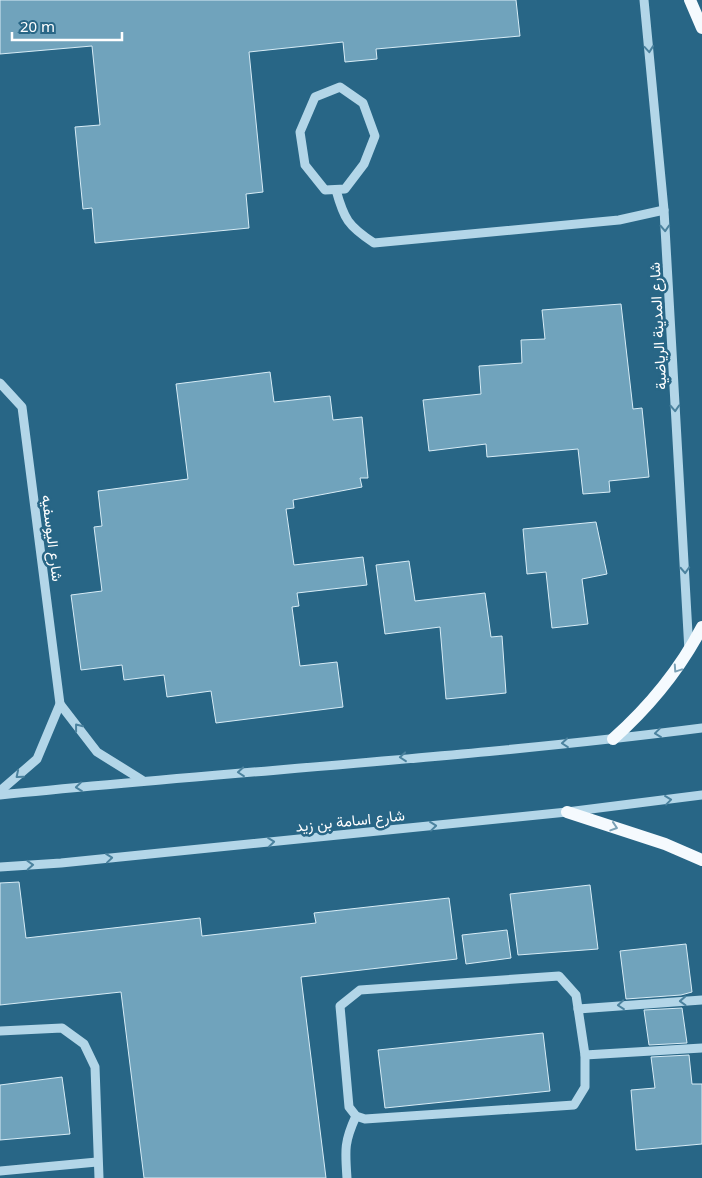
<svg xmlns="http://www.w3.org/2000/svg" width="702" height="1178" font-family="'Noto Sans',Vazirmatn,sans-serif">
  <rect width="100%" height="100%" fill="#286686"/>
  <g fill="#70a3bc" stroke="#d7ecf6">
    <path d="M 0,0 L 516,0 L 520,36 L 376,49 L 377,59 L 345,62 L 343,42 L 249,52 L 263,192 L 246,194 L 249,228 L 95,243 L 92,208 L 83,209 L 75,127 L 100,125 L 92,46 L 0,54 Z"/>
    <path d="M 621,304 L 633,409 L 642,408 L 649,477 L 609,481 L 610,492 L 583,494 L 578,449 L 487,457 L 486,444 L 429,451 L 423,400 L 481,394 L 479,366 L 522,363 L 521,340 L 545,339 L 542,310 Z"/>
    <path d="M 270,372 L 274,402 L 330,396 L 333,420 L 362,417 L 368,478 L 360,478 L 362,487 L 293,500 L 294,508 L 286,509 L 294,565 L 363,557 L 367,585 L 297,593 L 299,606 L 292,607 L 300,666 L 337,662 L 343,707 L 216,723 L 211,691 L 167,697 L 164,675 L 124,680 L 122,665 L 81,670 L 71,595 L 102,591 L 94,527 L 102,526 L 98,491 L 188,479 L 176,384 Z"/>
    <path d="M 596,522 L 607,574 L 582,579 L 588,624 L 552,628 L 546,572 L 527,574 L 523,529 Z"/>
    <path d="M 409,561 L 415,601 L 485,593 L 491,637 L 502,636 L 506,693 L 446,699 L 440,627 L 385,634 L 376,565 Z"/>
    <path d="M 19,882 L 26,938 L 200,918 L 202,936 L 316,923 L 314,913 L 449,898 L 457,959 L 301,977 L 326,1178 L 144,1178 L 121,992 L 0,1005 L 0,883 Z"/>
    <path d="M 590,885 L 598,949 L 518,955 L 510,894 Z"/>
    <path d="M 507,930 L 511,958 L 466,964 L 462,935 Z"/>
    <path d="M 686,944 L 692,992 L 681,995 L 626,999 L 620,951 Z"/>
    <path d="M 682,1008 L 687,1043 L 649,1045 L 644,1010 Z"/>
    <path d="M 543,1033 L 550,1091 L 385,1108 L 378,1050 Z"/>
    <path d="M 689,1055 L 692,1084 L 702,1084 L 702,1144 L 636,1150 L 631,1090 L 655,1088 L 651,1057 Z"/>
    <path d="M 62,1077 L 70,1134 L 0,1140 L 0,1085 Z"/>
  </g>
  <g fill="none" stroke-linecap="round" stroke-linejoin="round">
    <g stroke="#b3d6e8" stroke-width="9">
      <path d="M 644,0 L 664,210 L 689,651"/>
      <path d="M 340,87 L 363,103 L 375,136 L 364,164 L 345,189 L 325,190 L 305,165 L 300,132 L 315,97 Z"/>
      <path d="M 336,190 C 344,219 348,226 374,243 L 619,220 L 664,210"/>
      <path d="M 0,383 L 22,407 L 60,704 L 37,759 L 0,791"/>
      <path d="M 60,704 L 97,752 L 142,780"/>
      <path d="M 0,795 C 234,771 469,758 702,728"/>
      <path d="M 0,867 L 61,863 L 567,812 L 702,795"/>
      <path d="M 559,976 L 576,995 L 585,1055 L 585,1087 L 574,1105 L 365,1119 L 356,1116 L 349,1107 L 340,1006 L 360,990 Z"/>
      <path d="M 578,1009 L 702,1000"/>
      <path d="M 0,1031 L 62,1028 L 84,1044 L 95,1067 L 99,1178"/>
      <path d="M 585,1055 L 702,1048"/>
      <path d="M 0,1171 L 97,1162"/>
      <path d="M 347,1178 C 345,1150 344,1142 356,1116"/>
    </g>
    <g stroke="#f5fafe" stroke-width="12">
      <path d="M 690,0 L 702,28"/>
      <path d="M 613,739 C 650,706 679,671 702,627"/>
      <path d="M 567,812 L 665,844 L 702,860"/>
    </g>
  </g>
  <defs><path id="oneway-chevron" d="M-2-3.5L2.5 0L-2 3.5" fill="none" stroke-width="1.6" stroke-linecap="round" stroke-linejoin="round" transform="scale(1.25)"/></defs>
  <g stroke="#4b829e">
    <use href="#oneway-chevron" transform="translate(649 49) rotate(85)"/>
    <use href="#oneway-chevron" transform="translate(665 228) rotate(87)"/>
    <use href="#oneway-chevron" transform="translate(675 408) rotate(87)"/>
    <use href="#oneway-chevron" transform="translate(685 570) rotate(87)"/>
    <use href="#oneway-chevron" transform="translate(78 727) rotate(-128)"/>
    <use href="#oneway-chevron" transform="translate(658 733) rotate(173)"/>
    <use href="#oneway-chevron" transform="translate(565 743) rotate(175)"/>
    <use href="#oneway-chevron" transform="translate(403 757) rotate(175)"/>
    <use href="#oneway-chevron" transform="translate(241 772) rotate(175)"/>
    <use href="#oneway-chevron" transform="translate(19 775) rotate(140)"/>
    <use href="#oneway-chevron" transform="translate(79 787) rotate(174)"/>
    <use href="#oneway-chevron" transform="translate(668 800) rotate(-7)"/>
    <use href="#oneway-chevron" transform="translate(433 826) rotate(-6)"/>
    <use href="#oneway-chevron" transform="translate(271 842) rotate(-6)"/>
    <use href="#oneway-chevron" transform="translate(109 858) rotate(-6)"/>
    <use href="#oneway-chevron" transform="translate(30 865) rotate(-3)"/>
    <use href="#oneway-chevron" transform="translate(683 1001) rotate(178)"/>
    <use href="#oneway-chevron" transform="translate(621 1005) rotate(175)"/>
  </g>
  <g stroke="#7aa1b6">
    <use href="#oneway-chevron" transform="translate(677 669) rotate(124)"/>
    <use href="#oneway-chevron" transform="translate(614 827) rotate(18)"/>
  </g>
  <g text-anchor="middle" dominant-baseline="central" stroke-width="5" stroke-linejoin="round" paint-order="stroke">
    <g font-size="15" fill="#fff" stroke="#286686">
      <text transform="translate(657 326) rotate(-93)">شارع المدينة الرياضية</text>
      <text transform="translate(53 538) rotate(83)">شارع اليوسفيه</text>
      <text transform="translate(350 820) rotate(-6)">شارع اسامة بن زيد</text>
    </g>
  </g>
  <path d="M12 32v8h110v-8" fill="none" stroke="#ffffff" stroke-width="2.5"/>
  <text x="20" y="32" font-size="15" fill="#ffffff" stroke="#286686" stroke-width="4" paint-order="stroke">20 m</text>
</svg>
